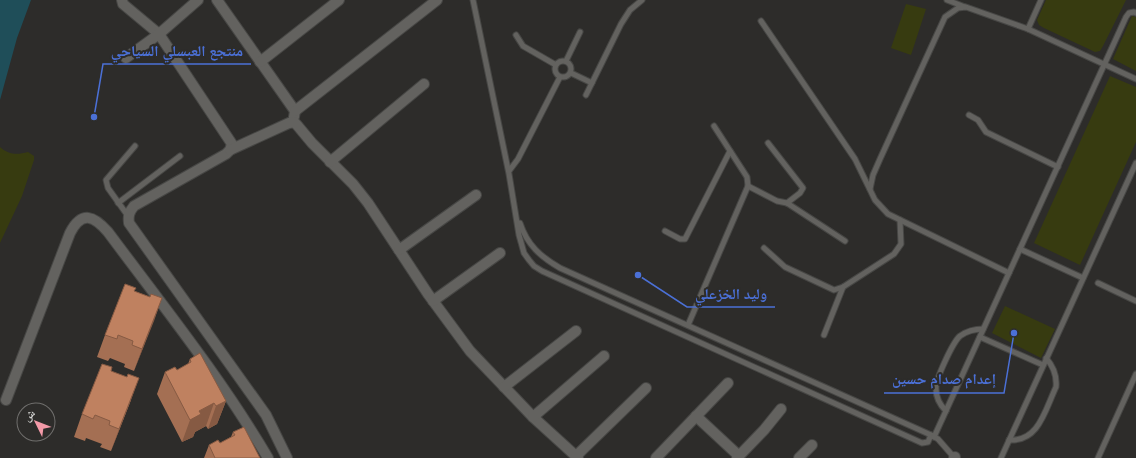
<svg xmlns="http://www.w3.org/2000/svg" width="1136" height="458" font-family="Spectral,'Noto Naskh Arabic',serif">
  <rect width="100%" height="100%" fill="#2d2c2a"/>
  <g fill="#373b10">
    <path d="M 1046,0 L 1126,0 L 1103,46 L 1100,51 L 1095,52 L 1044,28 L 1039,25 L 1037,20 Z"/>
    <path d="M 906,4 L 926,9 L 911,55 L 891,48 Z"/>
    <path d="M 1132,16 L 1136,17 L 1136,71 L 1113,59 Z"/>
    <path d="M 1110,76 L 1136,87 L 1136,142 L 1080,265 L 1034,243 Z"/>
    <path d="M 0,147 C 9,155 17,155 28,152 L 34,156 L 34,160 L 22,196 L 0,243 Z"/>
    <path d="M 1005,306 L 1055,329 L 1041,358 L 992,333 Z"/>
  </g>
  <path fill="#1f4e59" d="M 0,0 L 31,0 L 17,38 L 0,100 Z"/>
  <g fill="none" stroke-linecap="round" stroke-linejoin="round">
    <g stroke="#474745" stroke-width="7">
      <g id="lane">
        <path d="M 473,0 L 509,174 L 519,235 L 524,253 L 529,260 L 534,266 L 542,271 L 922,443 L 928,442 L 931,435"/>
        <path d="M 947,0 L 965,7"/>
        <path d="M 761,21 L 855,159 L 875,200 L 888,214 L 1009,273"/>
        <path d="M 1028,29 L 1041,0"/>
        <path d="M 516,35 L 523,46 L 556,65"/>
        <circle cx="563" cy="69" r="8"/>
        <path d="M 566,61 L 580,32"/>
        <path d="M 571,73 L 592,83"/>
        <path d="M 586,95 L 621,24 L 630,10 L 642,0"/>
        <path d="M 969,115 L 978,120 L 986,132 L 1058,167"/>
        <path d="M 768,143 L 803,188 L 800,193 L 787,203"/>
        <path d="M 509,171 L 518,159 L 560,77"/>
        <path d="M 748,186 L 777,201 L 787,203 L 845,241"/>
        <path d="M 870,189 L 873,175 L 880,159 L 945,17 L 958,8 L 966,7 L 1028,29 L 1136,79"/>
        <path d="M 118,203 L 180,156"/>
        <path d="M 128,216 L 108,188 L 106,180 L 135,146"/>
        <path d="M 520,223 C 527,245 541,257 560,268 L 931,435 L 938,439 L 952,455 L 955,457"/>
        <path d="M 665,231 L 680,239 L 685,239 L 730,151"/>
        <path d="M 764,248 L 785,267 L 834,290 L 843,287 L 894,254 L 901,244 L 900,220"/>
        <path d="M 1020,249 L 1083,278"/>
        <path d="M 1098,283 L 1136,301"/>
        <path d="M 688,325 L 748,186 L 747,177 L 714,126"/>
        <path d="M 824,335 L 843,287"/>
        <path d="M 980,337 L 1043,365"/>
        <path d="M 946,411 C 940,405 936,398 936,389 C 935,380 953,342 960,336 C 967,331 975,329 983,329"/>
        <path d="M 934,437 L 1126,17 L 1129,13 L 1134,12 L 1136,13"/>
        <path d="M 1009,440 C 1039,442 1045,410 1056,387 C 1057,376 1054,367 1046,358"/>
        <path d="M 1001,458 L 1136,163"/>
        <path d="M 1098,458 L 1136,374"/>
      </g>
    </g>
    <g stroke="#474745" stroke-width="12">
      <g id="street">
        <path d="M 122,0 L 123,4 L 159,34 L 232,144 L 230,150 L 226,154 L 134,206 C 129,212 128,216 129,223 L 266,415 L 287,458"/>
        <path d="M 217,0 L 295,111 L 294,117"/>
        <path d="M 126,58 L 159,34 L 198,0"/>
        <path d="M 260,62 L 339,0"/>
        <path d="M 295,111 L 437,0"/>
        <path d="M 230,150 L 289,123 L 294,122 L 297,125 L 312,143 L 353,184 L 368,203 L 428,294 L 470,351 L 533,417 L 578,458"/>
        <path d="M 330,162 L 424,84"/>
        <path d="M 399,250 L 476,195"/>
        <path d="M 433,301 L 500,253"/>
        <path d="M 504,387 L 576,331"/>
        <path d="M 6,400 L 70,233 C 82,210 94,216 108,232 C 163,306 221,378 268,458"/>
        <path d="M 696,416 L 739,456"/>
        <path d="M 533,417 L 604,356"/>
        <path d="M 576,456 L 646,388"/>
        <path d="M 656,458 L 728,383"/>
        <path d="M 737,458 L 764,430 L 781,409"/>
        <path d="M 799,458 L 812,445"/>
        <path d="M 954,458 L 955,457"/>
      </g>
    </g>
    <use href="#lane" stroke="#63625f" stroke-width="5"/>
    <use href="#street" stroke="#63625f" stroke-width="10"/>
  </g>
  <g fill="#a46f53">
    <path d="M 134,291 L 150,297 L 162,298 L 134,371 L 124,367 L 125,364 L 110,358 L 108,361 L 97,357 L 105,335 Z"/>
    <path d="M 190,359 L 226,401 L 217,424 L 208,429 L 206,426 L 195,432 L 193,437 L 182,442 L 157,394 L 165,372 L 177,370 L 188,364 Z"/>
    <path d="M 111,371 L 131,400 L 111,451 L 100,447 L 102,444 L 86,438 L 85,441 L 74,437 L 82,414 Z"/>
    <path d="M 233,432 L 260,458 L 204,458 L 209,445 L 220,443 L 231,437 Z"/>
  </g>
  <g fill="#865a43">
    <path d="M 162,298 L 154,321 L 134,371 L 142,349 Z"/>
    <path d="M 139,378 L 131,400 L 111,451 L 119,429 Z"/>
    <path d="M 226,401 L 217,424 L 208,429 L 216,406 Z"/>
    <path d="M 214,403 L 206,426 L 195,432 L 193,437 L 182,442 L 190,420 L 199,411 Z"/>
  </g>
  <g fill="#bf8160" stroke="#865a43">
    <path d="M 125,284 L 136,288 L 134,291 L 150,297 L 151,294 L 162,298 L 142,349 L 132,345 L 133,341 L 118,335 L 117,339 L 105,335 Z"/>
    <path d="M 200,353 L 226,401 L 216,406 L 214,403 L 199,411 L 201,414 L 190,420 L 165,372 L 175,367 L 177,370 L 191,362 L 190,359 Z"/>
    <path d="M 102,364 L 112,367 L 111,371 L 127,377 L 128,374 L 139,378 L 119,429 L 109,425 L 110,421 L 95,415 L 93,419 L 82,414 Z"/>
    <path d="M 244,427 L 260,458 L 215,458 L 209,445 L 218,440 L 220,443 L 235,435 L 233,432 Z"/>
  </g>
  <path fill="none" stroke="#4b70d6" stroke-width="1.5" d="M94 117L103 64H251M638 275L687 307H775M1014 333L1004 393H884"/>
  <g fill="#4b70d6" stroke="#2d2c2a" stroke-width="1.5">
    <circle cx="94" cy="117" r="4"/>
    <circle cx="638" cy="275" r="4"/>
    <circle cx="1014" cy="333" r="4"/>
  </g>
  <g font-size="15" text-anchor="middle" font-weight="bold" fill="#4b70d6" stroke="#2d2c2a" stroke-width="4" stroke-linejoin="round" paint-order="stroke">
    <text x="177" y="56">منتجع العبسلي السياحي</text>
    <text x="731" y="299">وليد الخزعلي</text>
    <text x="944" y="384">إعدام صدام حسين</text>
  </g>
  <g transform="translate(36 422) rotate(313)"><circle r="19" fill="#2d2c2a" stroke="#706f6d"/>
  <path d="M0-3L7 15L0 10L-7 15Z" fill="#f39aa8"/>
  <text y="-6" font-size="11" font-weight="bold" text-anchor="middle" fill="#d4d4d2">ش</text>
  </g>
</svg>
